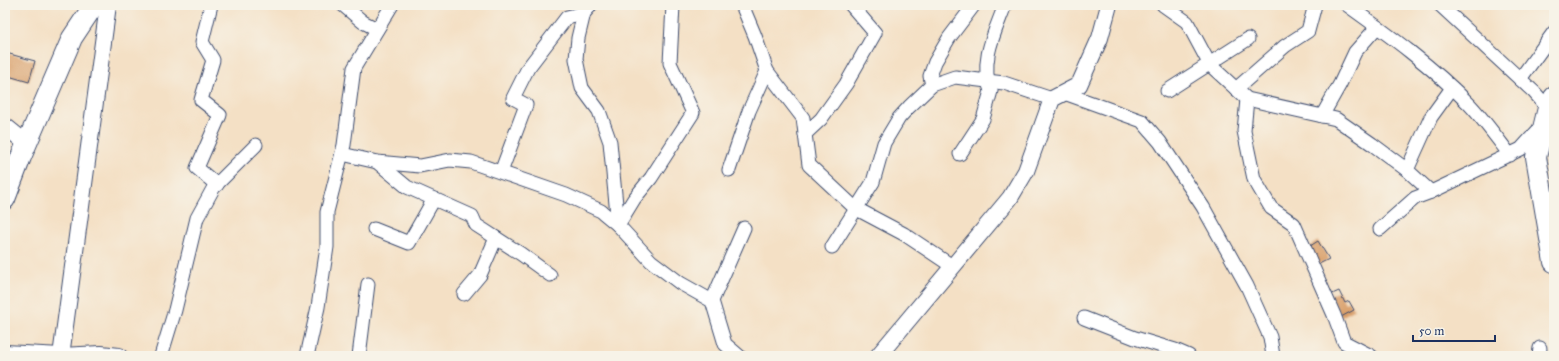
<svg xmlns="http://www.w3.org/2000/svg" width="1559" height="361" font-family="'IM FELL Great Primer',serif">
  <rect width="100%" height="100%" fill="#f7f3e8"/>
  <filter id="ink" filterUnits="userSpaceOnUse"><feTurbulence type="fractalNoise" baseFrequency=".025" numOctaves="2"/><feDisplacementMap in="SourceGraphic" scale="8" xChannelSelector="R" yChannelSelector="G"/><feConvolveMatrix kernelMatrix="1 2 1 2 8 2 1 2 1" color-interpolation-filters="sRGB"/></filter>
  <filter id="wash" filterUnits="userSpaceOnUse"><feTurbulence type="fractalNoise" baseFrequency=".012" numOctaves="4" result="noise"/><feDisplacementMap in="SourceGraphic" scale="16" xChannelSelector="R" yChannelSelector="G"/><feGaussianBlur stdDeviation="0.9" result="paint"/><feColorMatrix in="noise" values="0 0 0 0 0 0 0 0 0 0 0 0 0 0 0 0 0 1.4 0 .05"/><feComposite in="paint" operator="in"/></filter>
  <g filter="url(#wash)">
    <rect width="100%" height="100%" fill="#f4e0c5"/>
    <g id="blocks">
      <g fill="#d99f69">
        <path d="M 6,53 L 35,61 L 29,82 L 5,75 Z"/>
        <path d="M 1318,241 L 1329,259 L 1317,265 L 1307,248 Z"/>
        <path d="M 1339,291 L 1345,303 L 1349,301 L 1354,310 L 1341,317 L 1330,295 Z"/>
      </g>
    </g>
  </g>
  <g filter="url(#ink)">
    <use href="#blocks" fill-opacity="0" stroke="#3c4a6d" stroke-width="1"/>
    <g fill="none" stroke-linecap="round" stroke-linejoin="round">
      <g stroke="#3c4a6d" stroke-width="15">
        <g id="minor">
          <path d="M 211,5 L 202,42 L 213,60 L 201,100 L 220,115 L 197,168 L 217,185"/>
          <path d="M 343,5 L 363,22 L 377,29"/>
          <path d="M 591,5 L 584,13 L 578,38 L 576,59 L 582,88 L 599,111 L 610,142 L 618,225"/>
          <path d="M 742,5 L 755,36 L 767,71 L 803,118 L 809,165 L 855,208 L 904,234 L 952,266"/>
          <path d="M 1163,5 L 1187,22 L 1210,65 L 1247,99 L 1336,119 L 1372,144 L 1407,170 L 1431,192"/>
          <path d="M 1347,5 C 1389,35 1433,67 1470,105 C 1484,120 1497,138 1510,155"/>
          <path d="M 1440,5 L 1534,92 L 1548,108"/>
          <path d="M 1520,79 L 1554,32"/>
          <path d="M 932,85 L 930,76 L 935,62 L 949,38 L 974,5"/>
          <path d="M 1236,89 L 1285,46 L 1308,31 L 1315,5"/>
          <path d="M 1167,91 L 1248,39"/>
          <path d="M 1064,93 L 1142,121 L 1160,142 L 1203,207 L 1247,286 L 1270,337 L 1273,356"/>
          <path d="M 1247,99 L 1244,131 L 1254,179 L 1271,208 L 1294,224 L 1334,315 L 1344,342 L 1371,356"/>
          <path d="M 1322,116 L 1340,84 L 1355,52 L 1377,27"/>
          <path d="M 805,134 L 821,119 L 846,84 L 875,33 L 851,5"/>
          <path d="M 342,154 L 377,162 L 420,166 L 450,160 L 471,162 L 566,195 L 601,211 L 618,225 L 651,261 L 680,283 L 712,301 L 725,344 L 739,356"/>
          <path d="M 960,154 L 983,119 L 991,91 C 979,62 995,32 1005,5"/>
          <path d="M 377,162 L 407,187 L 472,216 L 476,225 L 521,254 L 550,275"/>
          <path d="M 729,170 L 749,111 L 767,71"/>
          <path d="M 1407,170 L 1431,117 L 1452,88"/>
          <path d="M 501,172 L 526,105 L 513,98 L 528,68 L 567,17 L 584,13"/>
          <path d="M 618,225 L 634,199 L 651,178 L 693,113 L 670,63 L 673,5"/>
          <path d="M 374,229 L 409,243 L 434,199"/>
          <path d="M 1380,229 L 1415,198 L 1431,192 L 1521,149 L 1541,127"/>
          <path d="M 832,247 L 873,182 L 884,143 L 899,118 L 909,107 L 932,85 L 955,77 L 987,81 L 1004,83 L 1052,99"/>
          <path d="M 464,294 L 480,275 L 496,238"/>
          <path d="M 712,301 L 744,228"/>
          <path d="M 1084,318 L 1135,338 L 1175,350 L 1189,356"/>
          <path d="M 161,356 L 175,310 L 197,218 L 214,187 L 256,145"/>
          <path d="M 307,356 L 318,307 L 327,247 L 327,212 L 344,145 L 354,68 L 392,5"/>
          <path d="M 359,356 L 368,284"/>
          <path d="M 1539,356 L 1540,348"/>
        </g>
      </g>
      <g stroke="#3c4a6d" stroke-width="18">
        <g id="tertiary">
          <path d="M 5,126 L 26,143"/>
          <path d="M 5,353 L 61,356 L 101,354 L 119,356"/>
          <path d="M 61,356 L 108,5"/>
          <path d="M 878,356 L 1010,198 L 1026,171 L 1052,99 L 1079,85 L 1100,38 L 1109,5"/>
        </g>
      </g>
      <g stroke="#3c4a6d" stroke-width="22">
        <g id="primary">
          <path d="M 1554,97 L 1548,108 L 1536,157 L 1554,262"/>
          <path d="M 5,199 L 21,157 L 72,38 L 94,5"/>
        </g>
      </g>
      <use href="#minor" stroke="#fff" stroke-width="13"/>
      <use href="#tertiary" stroke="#fff" stroke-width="16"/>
      <use href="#primary" stroke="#fff" stroke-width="20"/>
    </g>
  </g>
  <rect width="1559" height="361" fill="none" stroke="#f7f3e8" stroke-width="20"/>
  <path d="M1413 335v6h82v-6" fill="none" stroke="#1b2f5e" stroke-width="2"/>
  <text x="1419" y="335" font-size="12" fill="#1b2f5e" stroke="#f7f3e8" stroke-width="3" paint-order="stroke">50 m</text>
</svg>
